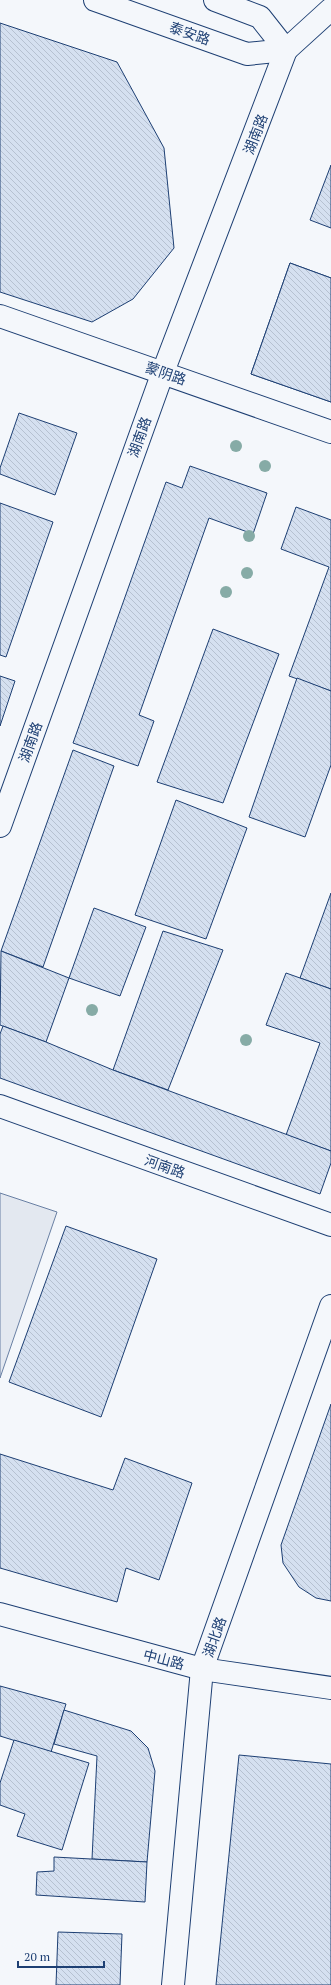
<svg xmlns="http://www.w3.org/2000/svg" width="331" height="1985" font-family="'PT Serif','Noto Sans SC',serif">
  <defs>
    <pattern id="building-back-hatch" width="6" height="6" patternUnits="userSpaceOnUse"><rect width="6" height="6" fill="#d5e0f0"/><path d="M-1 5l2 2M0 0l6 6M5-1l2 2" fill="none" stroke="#b6c1d1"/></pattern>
  </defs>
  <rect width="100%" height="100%" fill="#f4f7fb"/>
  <path fill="#e3e8f0" stroke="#687fa3" d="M 0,1193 L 57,1212 L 0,1378 Z"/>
  <g fill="url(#building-back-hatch)" stroke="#1d3f73">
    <path d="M 0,23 L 117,62 L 164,148 L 174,248 L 133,299 L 92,322 L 0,292 Z"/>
    <path d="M 331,165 L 331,228 L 310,220 Z"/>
    <path d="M 290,263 L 331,278 L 331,402 L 251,374 Z"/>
    <path d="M 290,263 L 331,278 L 331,402 L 251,374 Z"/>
    <path d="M 19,413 L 77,433 L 55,495 L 0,474 L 0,468 Z"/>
    <path d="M 190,466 L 267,493 L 253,534 L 209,518 L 139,715 L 154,721 L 138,766 L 73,743 L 166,482 L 182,488 Z"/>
    <path d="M 0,503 L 53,522 L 6,657 L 0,655 Z"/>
    <path d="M 296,507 L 331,520 L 331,691 L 289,676 L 329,567 L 281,549 Z"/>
    <path d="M 213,629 L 279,654 L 223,803 L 157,782 Z"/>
    <path d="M 0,676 L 15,681 L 0,726 Z"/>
    <path d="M 297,678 L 331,691 L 331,765 L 305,837 L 249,817 Z"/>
    <path d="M 73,750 L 114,766 L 43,967 L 1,951 Z"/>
    <path d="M 176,800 L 247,828 L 206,939 L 135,915 Z"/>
    <path d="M 331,893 L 331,989 L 300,978 Z"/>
    <path d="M 94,908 L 146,927 L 120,996 L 69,978 Z"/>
    <path d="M 163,931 L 223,950 L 168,1090 L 113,1070 Z"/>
    <path d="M 1,951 L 69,978 L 46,1042 L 0,1025 Z"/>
    <path d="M 286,973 L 331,989 L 331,1151 L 286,1135 L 320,1043 L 266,1025 Z"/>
    <path d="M 3,1026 L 46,1042 L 113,1070 L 331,1151 L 331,1163 L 320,1194 L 0,1078 L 0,1034 Z"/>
    <path d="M 66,1226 L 157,1259 L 101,1417 L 9,1382 Z"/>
    <path d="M 331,1404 L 331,1601 L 316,1598 L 299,1587 L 283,1563 L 281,1545 Z"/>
    <path d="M 0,1454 L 113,1490 L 125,1458 L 192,1483 L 159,1580 L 126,1568 L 117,1602 L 0,1568 Z"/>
    <path d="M 0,1686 L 66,1704 L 51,1752 L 0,1736 Z"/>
    <path d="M 64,1710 L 131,1731 L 148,1748 L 155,1771 L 147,1862 L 92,1859 L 97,1756 L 54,1744 Z"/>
    <path d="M 14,1740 L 89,1763 L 62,1850 L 17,1836 L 25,1814 L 0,1805 L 0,1783 Z"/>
    <path d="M 239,1755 L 331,1764 L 331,1985 L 216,1985 Z"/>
    <path d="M 54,1857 L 147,1862 L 145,1902 L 36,1895 L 37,1872 L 54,1871 Z"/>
    <path d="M 58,1932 L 122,1934 L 120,1985 L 56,1985 Z"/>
  </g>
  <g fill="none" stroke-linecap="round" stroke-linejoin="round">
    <g stroke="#1d3f73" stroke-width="24">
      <g id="street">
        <path d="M 0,316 L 331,432"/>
        <path d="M 0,1614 L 202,1669 L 331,1688"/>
        <path d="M 173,1985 L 202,1669 L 331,1306"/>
      </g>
    </g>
    <g stroke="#1d3f73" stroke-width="24">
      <g id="secondary">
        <path d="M 95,0 L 247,54 L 286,50 L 331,9"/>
        <path d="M 215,0 L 260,17 L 286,50"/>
        <path d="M 0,826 L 163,372 L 286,50"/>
        <path d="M 0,1106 L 331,1225"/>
      </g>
    </g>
    <use href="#street" stroke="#f4f7fb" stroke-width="22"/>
    <use href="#secondary" stroke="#f4f7fb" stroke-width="22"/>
  </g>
  <g fill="#86aba6">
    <circle cx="236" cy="446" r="6"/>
    <circle cx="265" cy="466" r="6"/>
    <circle cx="249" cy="536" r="6"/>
    <circle cx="247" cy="573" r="6"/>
    <circle cx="226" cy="592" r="6"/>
    <circle cx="92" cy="1010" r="6"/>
    <circle cx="246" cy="1040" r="6"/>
  </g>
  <g text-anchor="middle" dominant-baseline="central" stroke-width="3" stroke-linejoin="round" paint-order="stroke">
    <g font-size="14" fill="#1d3f73" stroke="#f4f7fb">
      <text transform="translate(190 33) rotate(19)">泰安路</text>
      <text transform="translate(255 134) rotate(-69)">湖南路</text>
      <text transform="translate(166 373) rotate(19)">蒙阴路</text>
      <text transform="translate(139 437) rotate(-70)">湖南路</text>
      <text transform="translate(30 742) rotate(-70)">湖南路</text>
      <text transform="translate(165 1166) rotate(20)">河南路</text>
      <text transform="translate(214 1637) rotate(-70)">湖北路</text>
      <text transform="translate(164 1659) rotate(15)">中山路</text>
    </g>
  </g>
  <path d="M18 1961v6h86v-6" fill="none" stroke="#1d3f73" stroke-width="2"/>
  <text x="24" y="1961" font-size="12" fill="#1d3f73" stroke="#f4f7fb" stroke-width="3" paint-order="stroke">20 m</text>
</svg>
